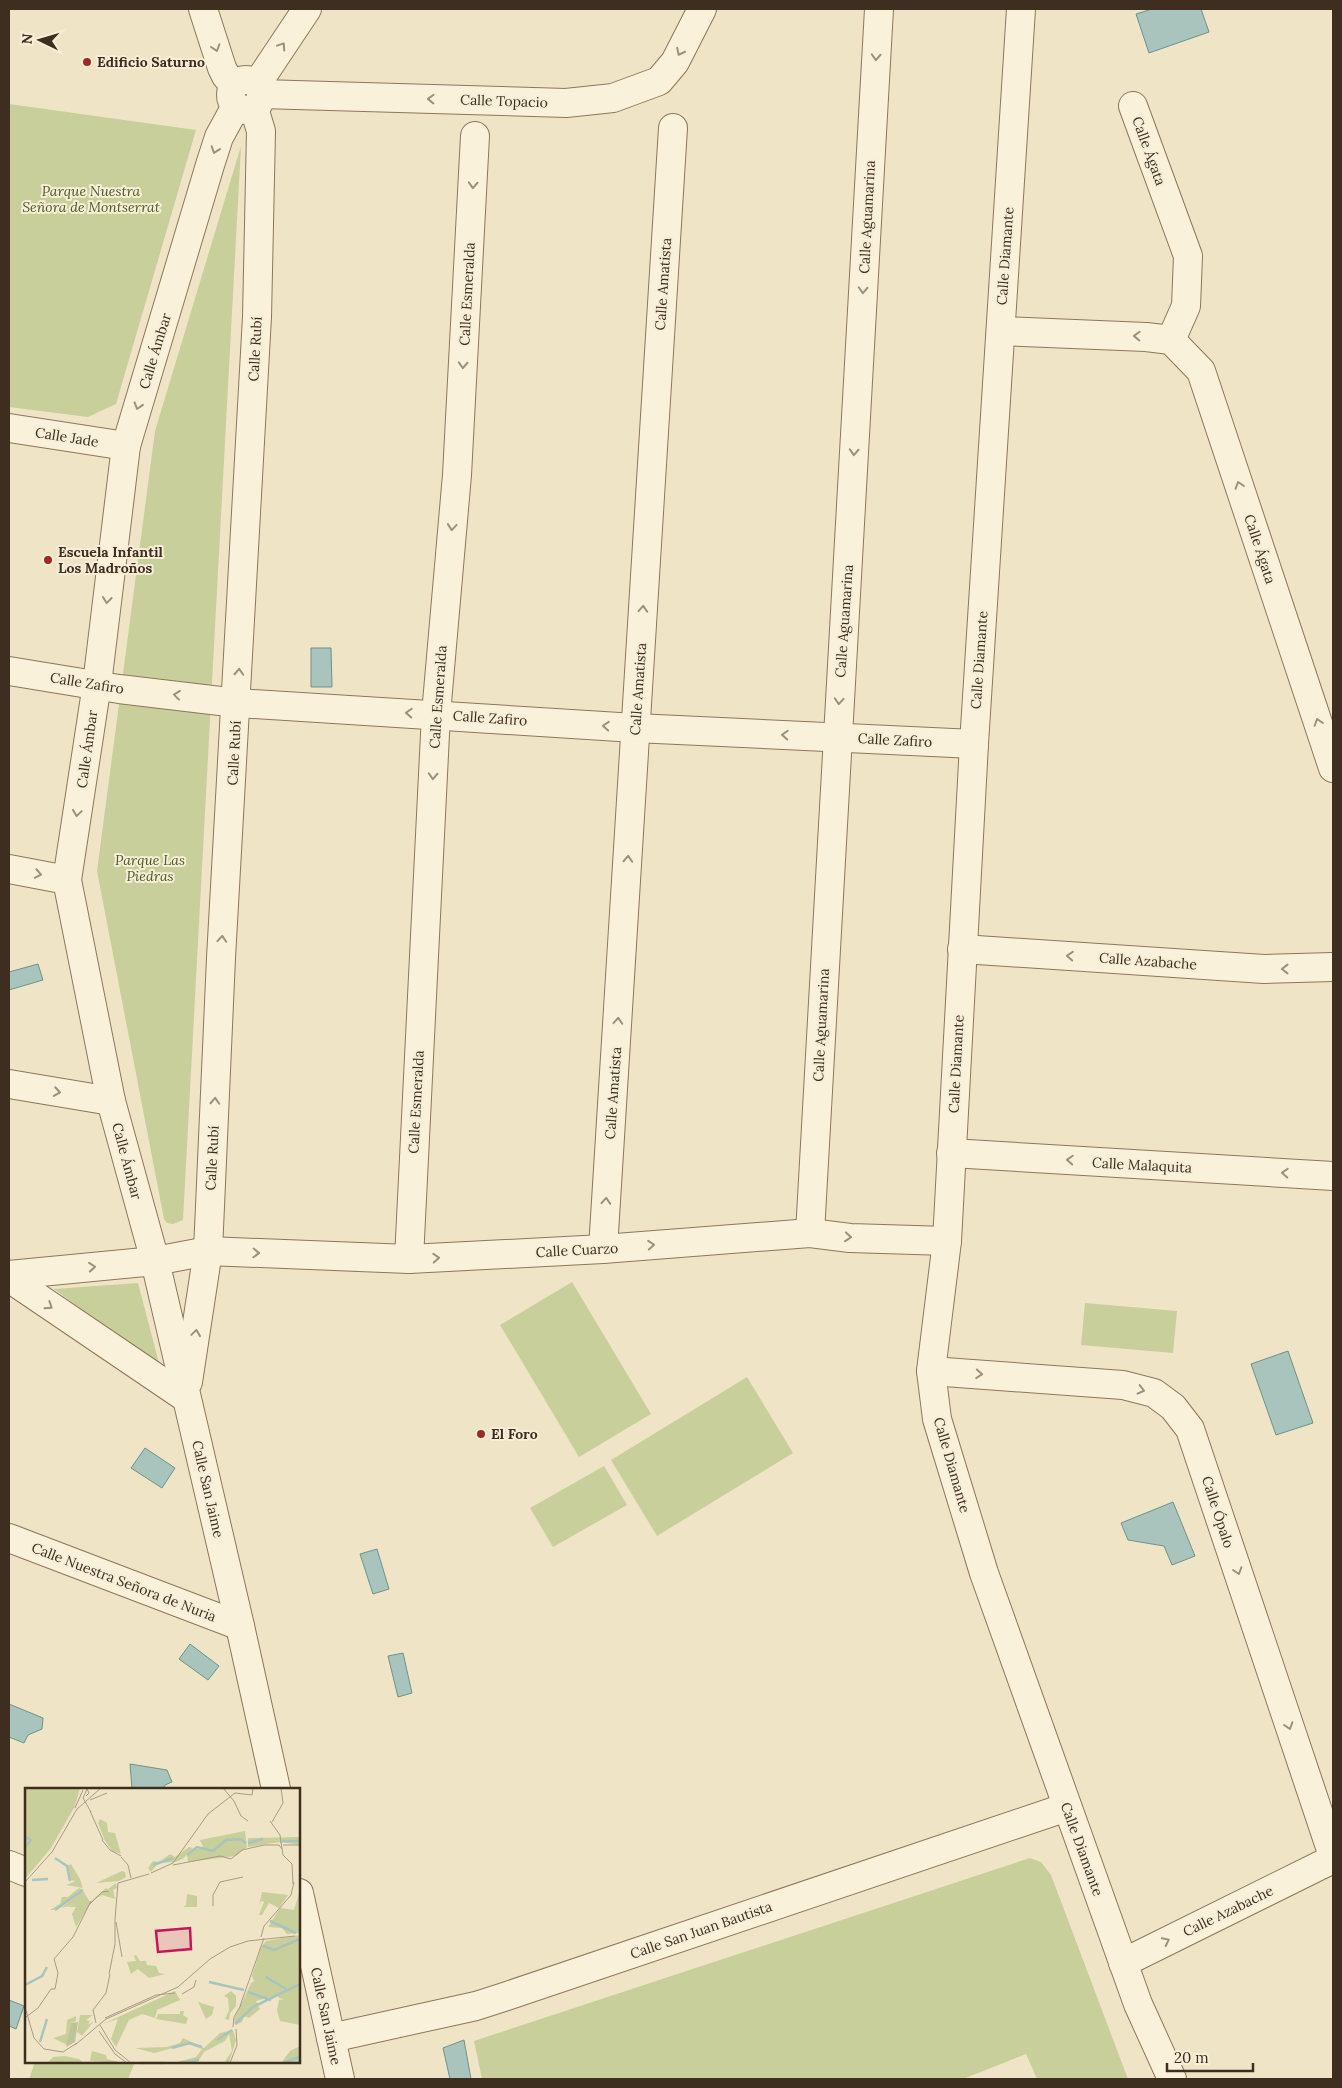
<svg xmlns="http://www.w3.org/2000/svg" width="1342" height="2088" font-family="Lora,serif">
  <rect width="100%" height="100%" fill="#f0e4c7"/>
  <g fill="#c8cf9a">
    <path d="M 9,104 L 196,130 L 116,404 L 88,417 L 9,407 Z"/>
    <path d="M 241,146 L 183,1220 L 173,1224 L 167,1223 L 164,1219 L 97,871 L 155,431 Z"/>
    <path d="M 572,1282 L 651,1414 L 579,1457 L 500,1325 Z"/>
    <path d="M 138,1283 L 160,1367 L 54,1289 Z"/>
    <path d="M 1085,1303 L 1177,1311 L 1173,1353 L 1081,1345 Z"/>
    <path d="M 747,1377 L 793,1453 L 657,1536 L 611,1460 Z"/>
    <path d="M 604,1466 L 627,1505 L 553,1547 L 530,1508 Z"/>
    <path d="M 1030,1858 L 1041,1862 L 1051,1875 L 1128,2079 L 1037,2079 L 1026,2054 L 963,2079 L 482,2079 L 474,2041 Z"/>
    <path d="M 35,2062 L 135,2062 L 128,2079 L 29,2079 Z"/>
  </g>
  <g fill="#a8c4bc" stroke="#6e938a">
    <path d="M 1152,9 L 1201,9 L 1209,32 L 1149,53 L 1136,14 Z"/>
    <path d="M 311,648 L 331,648 L 332,687 L 311,687 Z"/>
    <path d="M 38,964 L 43,980 L 9,990 L 9,972 Z"/>
    <path d="M 1288,1351 L 1313,1423 L 1276,1435 L 1251,1364 Z"/>
    <path d="M 145,1448 L 175,1468 L 162,1488 L 131,1468 Z"/>
    <path d="M 1173,1502 L 1195,1556 L 1172,1565 L 1164,1546 L 1128,1540 L 1121,1523 Z"/>
    <path d="M 377,1549 L 389,1589 L 373,1594 L 360,1554 Z"/>
    <path d="M 190,1644 L 219,1666 L 208,1680 L 179,1659 Z"/>
    <path d="M 403,1653 L 412,1693 L 398,1697 L 388,1656 Z"/>
    <path d="M 9,1704 L 43,1718 L 42,1729 L 28,1735 L 24,1743 L 9,1737 Z"/>
    <path d="M 130,1764 L 167,1770 L 172,1782 L 165,1785 L 163,1789 L 132,1789 Z"/>
    <path d="M 9,2000 L 24,2006 L 16,2029 L 9,2026 Z"/>
    <path d="M 464,2040 L 471,2079 L 450,2079 L 443,2048 Z"/>
  </g>
  <g fill="none" stroke-linecap="round" stroke-linejoin="round">
    <g stroke="#8d765b" stroke-width="30">
      <g id="minor">
        <path d="M 203,9 L 222,68 L 226,76 L 234,85"/>
        <path d="M 1021,9 L 974,744 L 947,1241 L 931,1371 L 937,1419 L 984,1573 L 1138,2004 L 1172,2079"/>
        <circle cx="246" cy="95" r="15"/>
        <path d="M 257,84 L 307,9"/>
        <path d="M 261,94 L 566,103 L 613,98 L 659,81 L 675,62 L 702,9"/>
        <path d="M 236,106 L 219,137 L 210,165 L 126,446 L 97,684 L 67,880 L 111,1101 L 155,1261 L 240,1626 L 276,1789"/>
        <path d="M 1133,106 L 1188,256 L 1186,306 L 1171,340"/>
        <path d="M 1001,331 L 1146,337 L 1171,340 L 1201,371 L 1333,768"/>
        <path d="M 9,428 L 126,446"/>
        <path d="M 9,671 L 119,689 L 237,703 L 635,728 L 974,744"/>
        <path d="M 9,869 L 67,880"/>
        <path d="M 962,949 L 1264,969 L 1333,967"/>
        <path d="M 9,1084 L 111,1101"/>
        <path d="M 951,1153 L 1333,1176"/>
        <path d="M 810,1233 L 879,9"/>
        <path d="M 603,1249 L 673,128"/>
        <path d="M 409,1259 L 436,714 L 457,475 L 475,136"/>
        <path d="M 9,1275 L 155,1261 L 208,1251 L 409,1259 L 603,1249 L 810,1233 L 850,1238 L 947,1241"/>
        <path d="M 9,1278 L 186,1398"/>
        <path d="M 931,1371 L 1123,1385 L 1154,1393 L 1173,1407 L 1190,1429 L 1333,1856"/>
        <path d="M 188,1382 L 208,1251 L 221,958 L 257,317 L 261,131 L 254,108"/>
        <path d="M 9,1538 L 240,1626"/>
        <path d="M 9,1865 L 26,1872"/>
        <path d="M 299,1893 L 340,2079"/>
        <path d="M 1123,1963 L 1333,1859"/>
        <path d="M 331,2038 L 476,2006 L 504,1997 L 1067,1807"/>
      </g>
    </g>
    <use href="#minor" stroke="#faf1db" stroke-width="28"/>
  </g>
  <defs><path id="oneway-chevron" d="M-2-3.5L2.5 0L-2 3.5" fill="none" stroke-width="1.6" stroke-linecap="round" stroke-linejoin="round" transform="scale(1.25)"/></defs>
  <g stroke="#9c907d">
    <use href="#oneway-chevron" transform="translate(282 46) rotate(-56)"/>
    <use href="#oneway-chevron" transform="translate(216 48) rotate(72)"/>
    <use href="#oneway-chevron" transform="translate(680 52) rotate(117)"/>
    <use href="#oneway-chevron" transform="translate(876 57) rotate(93)"/>
    <use href="#oneway-chevron" transform="translate(431 99) rotate(-178)"/>
    <use href="#oneway-chevron" transform="translate(215 150) rotate(109)"/>
    <use href="#oneway-chevron" transform="translate(473 185) rotate(93)"/>
    <use href="#oneway-chevron" transform="translate(863 290) rotate(93)"/>
    <use href="#oneway-chevron" transform="translate(1137 336) rotate(-178)"/>
    <use href="#oneway-chevron" transform="translate(463 365) rotate(93)"/>
    <use href="#oneway-chevron" transform="translate(138 406) rotate(107)"/>
    <use href="#oneway-chevron" transform="translate(854 452) rotate(93)"/>
    <use href="#oneway-chevron" transform="translate(1239 485) rotate(-108)"/>
    <use href="#oneway-chevron" transform="translate(452 527) rotate(95)"/>
    <use href="#oneway-chevron" transform="translate(107 600) rotate(97)"/>
    <use href="#oneway-chevron" transform="translate(643 609) rotate(-86)"/>
    <use href="#oneway-chevron" transform="translate(239 672) rotate(-87)"/>
    <use href="#oneway-chevron" transform="translate(177 695) rotate(-173)"/>
    <use href="#oneway-chevron" transform="translate(839 701) rotate(94)"/>
    <use href="#oneway-chevron" transform="translate(409 713) rotate(-177)"/>
    <use href="#oneway-chevron" transform="translate(1318 722) rotate(-108)"/>
    <use href="#oneway-chevron" transform="translate(606 726) rotate(-176)"/>
    <use href="#oneway-chevron" transform="translate(785 735) rotate(-177)"/>
    <use href="#oneway-chevron" transform="translate(433 776) rotate(93)"/>
    <use href="#oneway-chevron" transform="translate(77 813) rotate(98)"/>
    <use href="#oneway-chevron" transform="translate(628 859) rotate(-87)"/>
    <use href="#oneway-chevron" transform="translate(38 874) rotate(11)"/>
    <use href="#oneway-chevron" transform="translate(222 939) rotate(-86)"/>
    <use href="#oneway-chevron" transform="translate(1070 956) rotate(-176)"/>
    <use href="#oneway-chevron" transform="translate(1285 969) rotate(180)"/>
    <use href="#oneway-chevron" transform="translate(618 1021) rotate(-86)"/>
    <use href="#oneway-chevron" transform="translate(57 1092) rotate(9)"/>
    <use href="#oneway-chevron" transform="translate(215 1101) rotate(-87)"/>
    <use href="#oneway-chevron" transform="translate(1070 1160) rotate(-177)"/>
    <use href="#oneway-chevron" transform="translate(1285 1173) rotate(-177)"/>
    <use href="#oneway-chevron" transform="translate(606 1201) rotate(-86)"/>
    <use href="#oneway-chevron" transform="translate(848 1237) rotate(5)"/>
    <use href="#oneway-chevron" transform="translate(651 1245) rotate(-4)"/>
    <use href="#oneway-chevron" transform="translate(256 1253) rotate(2)"/>
    <use href="#oneway-chevron" transform="translate(436 1258) rotate(-3)"/>
    <use href="#oneway-chevron" transform="translate(92 1267) rotate(-5)"/>
    <use href="#oneway-chevron" transform="translate(49 1306) rotate(34)"/>
    <use href="#oneway-chevron" transform="translate(196 1333) rotate(-82)"/>
    <use href="#oneway-chevron" transform="translate(979 1374) rotate(4)"/>
    <use href="#oneway-chevron" transform="translate(1141 1390) rotate(14)"/>
    <use href="#oneway-chevron" transform="translate(1238 1571) rotate(72)"/>
    <use href="#oneway-chevron" transform="translate(1289 1726) rotate(72)"/>
    <use href="#oneway-chevron" transform="translate(1166 1941) rotate(-26)"/>
  </g>
  <g fill="#9f2929" stroke="#f7eed7" stroke-width="2">
    <circle cx="87" cy="62" r="5"/>
    <circle cx="48" cy="560" r="5"/>
    <circle cx="481" cy="1434" r="5"/>
  </g>
  <g text-anchor="middle" dominant-baseline="central" stroke-width="4" stroke-linejoin="round" paint-order="stroke">
    <g font-size="14" font-weight="bold" fill="#3d2e1f" stroke="#f7eed7" text-anchor="start">
      <text x="97" y="62">Edificio Saturno</text>
      <text x="58" y="552">Escuela Infantil<tspan x="58" dy="16">Los Madroños</tspan></text>
      <text x="491" y="1434">El Foro</text>
    </g>
    <g font-size="14" fill="#3d2e1f" stroke="#f7eed7">
      <text transform="translate(504 101) rotate(2)">Calle Topacio</text>
      <text transform="translate(1149 151) rotate(70)">Calle Ágata</text>
      <text transform="translate(867 217) rotate(-87)">Calle Aguamarina</text>
      <text transform="translate(1005 256) rotate(-86)">Calle Diamante</text>
      <text transform="translate(663 284) rotate(-86)">Calle Amatista</text>
      <text transform="translate(467 294) rotate(-87)">Calle Esmeralda</text>
      <text transform="translate(255 349) rotate(-87)">Calle Rubí</text>
      <text transform="translate(155 351) rotate(-73)">Calle Ámbar</text>
      <text transform="translate(67 437) rotate(9)">Calle Jade</text>
      <text transform="translate(1260 549) rotate(72)">Calle Ágata</text>
      <text transform="translate(844 621) rotate(-86)">Calle Aguamarina</text>
      <text transform="translate(979 660) rotate(-86)">Calle Diamante</text>
      <text transform="translate(87 683) rotate(9)">Calle Zafiro</text>
      <text transform="translate(638 689) rotate(-86)">Calle Amatista</text>
      <text transform="translate(438 697) rotate(-86)">Calle Esmeralda</text>
      <text transform="translate(490 718) rotate(4)">Calle Zafiro</text>
      <text transform="translate(895 740) rotate(3)">Calle Zafiro</text>
      <text transform="translate(87 749) rotate(-82)">Calle Ámbar</text>
      <text transform="translate(234 753) rotate(-87)">Calle Rubí</text>
      <text transform="translate(1148 961) rotate(4)">Calle Azabache</text>
      <text transform="translate(821 1025) rotate(-87)">Calle Aguamarina</text>
      <text transform="translate(956 1064) rotate(-87)">Calle Diamante</text>
      <text transform="translate(613 1093) rotate(-86)">Calle Amatista</text>
      <text transform="translate(416 1102) rotate(-87)">Calle Esmeralda</text>
      <text transform="translate(212 1158) rotate(-87)">Calle Rubí</text>
      <text transform="translate(127 1161) rotate(75)">Calle Ámbar</text>
      <text transform="translate(1142 1165) rotate(3)">Calle Malaquita</text>
      <text transform="translate(577 1250) rotate(-3)">Calle Cuarzo</text>
      <text transform="translate(952 1465) rotate(74)">Calle Diamante</text>
      <text transform="translate(208 1489) rotate(77)">Calle San Jaime</text>
      <text transform="translate(1218 1512) rotate(72)">Calle Ópalo</text>
      <text transform="translate(124 1582) rotate(21)">Calle Nuestra Señora de Nuria</text>
      <text transform="translate(1082 1849) rotate(70)">Calle Diamante</text>
      <text transform="translate(1228 1911) rotate(-26)">Calle Azabache</text>
      <text transform="translate(701 1930) rotate(-19)">Calle San Juan Bautista</text>
      <text transform="translate(326 2016) rotate(78)">Calle San Jaime</text>
    </g>
    <g font-size="14" font-style="italic" fill="#4c5a25" stroke="#f7eed7">
      <text x="91" y="191">Parque Nuestra<tspan x="91" dy="16">Señora de Montserrat</tspan></text>
      <text x="150" y="860">Parque Las<tspan x="150" dy="16">Piedras</tspan></text>
    </g>
  </g>
  <g transform="translate(25 1788)">
    <rect width="275" height="275" fill="#f0e4c7"/>
    <path d="M 0,0 L 55,0 L 50,18 L 26,60 L 0,91 ZM 75,31 L 82,35 L 83,44 L 90,45 L 96,66 L 87,63 L 80,53 L 73,35 ZM 220,43 L 222,59 L 211,68 L 163,74 L 162,68 L 168,61 L 180,61 L 175,59 L 178,59 L 175,52 ZM 275,49 L 275,57 L 255,54 L 223,59 L 223,50 ZM 164,59 L 168,60 L 159,70 L 151,74 L 133,75 L 126,84 L 123,80 L 128,73 L 134,74 L 145,66 L 150,69 ZM 46,76 L 55,91 L 58,100 L 41,97 L 51,93 L 44,92 L 42,78 ZM 97,83 L 100,84 L 101,89 L 94,93 L 71,95 ZM 91,95 L 92,100 L 88,102 L 90,111 L 77,107 L 67,113 L 51,139 L 47,126 L 51,119 L 42,119 L 51,116 L 36,120 L 58,103 L 65,114 L 81,100 L 87,105 L 83,101 ZM 54,100 L 58,102 L 29,122 L 25,122 L 35,116 L 37,109 L 43,109 ZM 268,100 L 254,120 L 244,115 L 237,127 L 234,127 L 239,114 L 236,113 L 234,118 L 237,104 L 263,107 ZM 275,102 L 275,145 L 262,146 L 257,140 L 243,139 L 255,120 L 269,122 ZM 162,106 L 172,108 L 172,119 L 158,119 L 161,117 ZM 275,147 L 275,237 L 255,233 L 252,222 L 254,212 L 259,211 L 254,210 L 253,207 L 231,213 L 235,221 L 224,230 L 219,228 L 217,234 L 211,237 L 209,231 L 226,195 L 229,193 L 227,188 L 236,159 L 241,153 ZM 111,167 L 115,173 L 121,173 L 122,177 L 131,178 L 134,185 L 140,186 L 124,190 L 113,181 L 106,186 L 102,174 L 111,173 L 109,168 ZM 150,203 L 155,212 L 132,222 L 130,230 L 117,226 L 104,232 L 91,259 L 86,251 L 93,231 L 78,236 ZM 206,203 L 211,208 L 211,218 L 205,225 L 204,232 L 200,231 L 204,222 L 203,210 L 199,208 ZM 173,214 L 189,219 L 187,227 L 181,231 ZM 155,223 L 159,223 L 158,227 L 163,230 L 161,236 L 131,231 L 133,226 L 155,226 ZM 55,227 L 68,227 L 61,232 L 65,233 L 63,237 L 69,233 L 57,248 L 52,244 ZM 51,228 L 51,233 L 46,235 L 42,257 L 28,250 L 41,246 L 42,232 ZM 208,242 L 211,252 L 204,275 L 199,275 L 207,263 L 204,246 L 200,253 L 179,264 L 174,272 L 164,275 L 148,275 L 171,269 L 177,261 L 163,256 L 129,265 L 110,260 L 142,259 L 155,255 L 158,250 L 179,260 L 195,245 ZM 275,258 L 275,275 L 256,275 L 265,263 ZM 67,263 L 81,267 L 82,271 L 98,275 L 65,273 ZM 40,268 L 54,271 L 59,275 L 22,275 L 28,269 Z" fill="#c8cf9a"/>
    <path d="M 53,234 L 50,254 L 41,259 L 46,235 Z" fill="#bec499"/>
    <path fill="none" stroke="#a8c4bc" stroke-width="2.5" d="M 0,49 L 6,52 L 0,59M 257,53 L 275,53M 223,55 L 238,51M 162,67 L 172,59 L 188,63 L 201,52 L 215,51 L 221,55M 30,70 L 42,78 L 45,93M 128,77 L 148,70M 7,92 L 23,91M 30,122 L 58,102M 245,133 L 271,145M 238,158 L 249,162 L 275,151M 241,189 L 261,201M 184,194 L 219,202M 0,197 L 17,188 L 22,179M 223,204 L 246,212M 210,236 L 228,219 L 275,196M 192,252 L 207,242M 15,254 L 22,231M 147,260 L 165,255 L 177,259M 260,274 L 275,269M 116,275 L 140,275M 154,275 L 174,272"/>
    <path fill="none" stroke="#a89b84" stroke-width="1" d="M 198,0 L 209,13 L 216,28 L 223,33M 61,8 L 64,5 L 62,1 L 58,10 L 66,24M 65,12 L 82,5M 50,20 L 58,2M 65,23 L 78,52M 245,33 L 255,47 L 256,55M 247,34 L 258,15 L 256,0M 77,52 L 85,62 L 96,68M 256,54 L 258,67 L 267,76 L 268,96M 258,57 L 275,57M 96,69 L 103,77 L 106,90M 148,77 L 195,68 L 206,71 L 217,62 L 239,57 L 254,57 L 257,61M 126,85 L 148,75 L 183,26 L 210,5 L 227,7 L 228,0M 0,94 L 27,64 L 52,21 L 76,0M 65,116 L 77,104 L 84,103M 188,118 L 188,107 L 195,94 L 218,89M 90,131 L 93,95 L 124,86M 91,134 L 97,169M 236,149 L 239,138 L 266,107 L 269,94M 84,186 L 90,156 L 90,131M 30,201 L 33,185 L 29,171 L 48,149 L 66,113M 157,206 L 169,199 L 171,192M 215,218 L 239,150M 0,219 L 9,250 L 19,261 L 38,264 L 52,255M 1,229 L 13,220 L 26,201 L 30,201M 80,230 L 131,207 L 150,205M 71,235 L 68,222 L 81,205 L 85,186M 75,237 L 90,262 L 106,275M 208,239 L 209,229 L 216,217M 74,243 L 90,266 L 102,275M 50,257 L 81,231 L 153,199 L 185,171 L 205,159 L 223,153 L 270,148M 205,275 L 212,257 L 211,241"/>
    <path fill="#c2185b" fill-opacity="0.15" stroke="#c2185b" stroke-width="2.5" d="M 165,140 L 166,161 L 133,164 L 131,143 Z"/>
    <rect width="275" height="275" fill="none" stroke="#3d2e1f" stroke-width="2.5"/>
  </g>
  <rect width="1342" height="2088" fill="none" stroke="#3d2e1f" stroke-width="20"/>
  <g transform="translate(40 40) rotate(275)" stroke="#f7eed7" stroke-width="4" paint-order="stroke">
  <path d="M0-4L9 19L0 12L-9 19Z" fill="#3d2e1f"/>
  <text y="-8" font-size="14" font-weight="bold" text-anchor="middle" fill="#3d2e1f">N</text>
  </g>
  <path d="M1167 2063v8h86v-8" fill="none" stroke="#3d2e1f" stroke-width="2.5"/>
  <text x="1174" y="2063" font-size="15" fill="#3d2e1f" stroke="#f7eed7" stroke-width="4" paint-order="stroke">20 m</text>
</svg>
